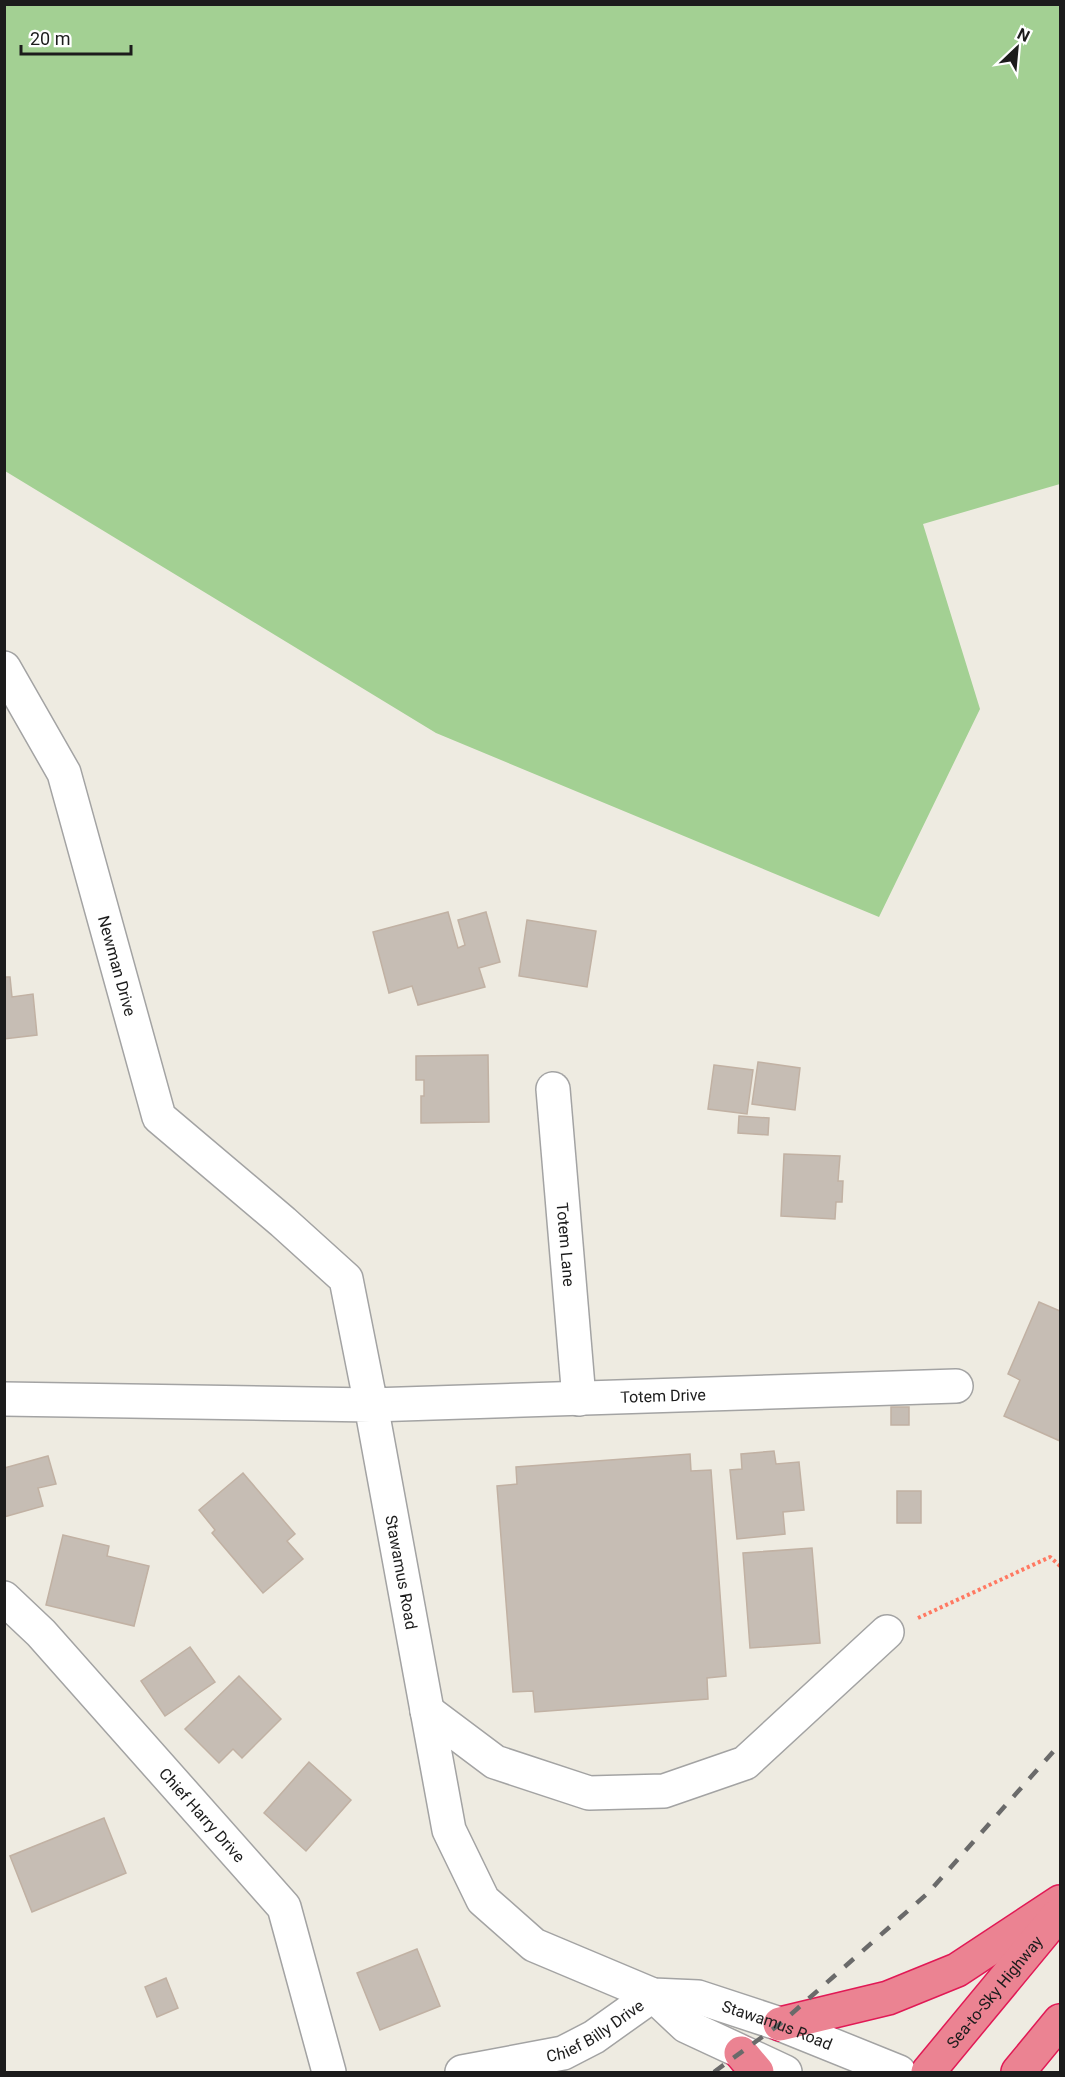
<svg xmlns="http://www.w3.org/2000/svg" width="1065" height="2077" font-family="Roboto,sans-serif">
  <rect width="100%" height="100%" fill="#eeebe1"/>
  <path fill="#a3d093" d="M 4,5 L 1060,5 L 1060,484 L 923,524 L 980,709 L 879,917 L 436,733 L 5,471 Z"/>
  <g fill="#c6bdb4" stroke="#c1b1a3" stroke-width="1.5">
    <path d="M 448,912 L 458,948 L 465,945 L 458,920 L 486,912 L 500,962 L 479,968 L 485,987 L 418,1005 L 412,986 L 389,993 L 373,932 Z"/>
    <path d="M 527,920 L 596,931 L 587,987 L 519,976 Z"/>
    <path d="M 4,977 L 10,977 L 12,997 L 33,994 L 37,1035 L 4,1039 Z"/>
    <path d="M 488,1055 L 489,1122 L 421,1123 L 421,1096 L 424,1096 L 424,1080 L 416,1080 L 416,1056 Z"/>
    <path d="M 758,1062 L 800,1068 L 795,1110 L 752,1104 Z"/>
    <path d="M 714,1065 L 753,1070 L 747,1114 L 708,1109 Z"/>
    <path d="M 739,1116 L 769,1118 L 768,1135 L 738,1133 Z"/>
    <path d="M 784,1154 L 840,1156 L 838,1181 L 843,1181 L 842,1202 L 836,1202 L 835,1219 L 781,1216 Z"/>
    <path d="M 1039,1302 L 1060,1311 L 1060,1441 L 1004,1416 L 1020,1380 L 1008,1374 Z"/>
    <rect x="891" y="1407" width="18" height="18"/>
    <path d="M 774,1451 L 776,1464 L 799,1462 L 804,1510 L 783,1512 L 785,1534 L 737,1539 L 730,1470 L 742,1469 L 741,1454 Z"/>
    <path d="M 690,1454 L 691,1471 L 711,1470 L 726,1676 L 707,1678 L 708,1699 L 535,1712 L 533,1691 L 513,1692 L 497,1486 L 517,1484 L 516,1467 Z"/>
    <path d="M 48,1456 L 56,1484 L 38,1488 L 43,1506 L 4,1517 L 4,1468 Z"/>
    <path d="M 243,1473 L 295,1534 L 287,1541 L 303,1559 L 263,1593 L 212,1533 L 215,1530 L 199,1510 Z"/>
    <rect x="897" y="1491" width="24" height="32"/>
    <path d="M 63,1535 L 109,1546 L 107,1556 L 149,1566 L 134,1626 L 46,1605 Z"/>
    <path d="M 812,1548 L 820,1643 L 750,1648 L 743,1553 Z"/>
    <path d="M 190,1647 L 215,1682 L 165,1716 L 141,1681 Z"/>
    <path d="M 239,1676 L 281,1719 L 242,1758 L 233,1749 L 219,1763 L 185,1729 Z"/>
    <path d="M 309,1762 L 351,1800 L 306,1851 L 264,1813 Z"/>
    <path d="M 104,1818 L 126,1873 L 32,1912 L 10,1856 Z"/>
    <path d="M 417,1949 L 440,2006 L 380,2030 L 357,1973 Z"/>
    <path d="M 166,1978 L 178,2008 L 157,2017 L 145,1987 Z"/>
  </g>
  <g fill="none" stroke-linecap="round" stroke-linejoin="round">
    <g stroke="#a3a3a3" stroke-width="36">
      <g id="minor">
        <path id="s1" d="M 4,668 L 64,773 L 159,1117 L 283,1222 L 346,1279 L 371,1405 L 956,1386"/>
        <path id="s2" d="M 553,1089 L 579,1399"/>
        <path id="s3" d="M 4,1399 L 371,1405 L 449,1830 L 483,1900 L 534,1945 L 653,1995 L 698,1997 L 780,2024 L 899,2072"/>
        <path id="s4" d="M 4,1598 L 41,1633 L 284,1907 L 329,2072"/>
        <path d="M 427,1711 L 495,1762 L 589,1793 L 664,1791 L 745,1763 L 887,1632"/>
        <path d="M 653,1995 L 686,2026 L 785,2072"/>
        <path id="s5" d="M 462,2072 L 563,2053 L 594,2037 L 653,1995"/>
      </g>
    </g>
    <g stroke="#e11955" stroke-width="36">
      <g id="highway">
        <path d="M 780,2024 L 888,1998 L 957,1970 L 1060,1902"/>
        <path d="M 741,2053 L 757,2072"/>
        <path id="s6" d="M 928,2072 L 1057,1916"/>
        <path d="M 1018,2072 L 1060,2021"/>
      </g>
    </g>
    <path stroke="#ff7962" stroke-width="4" stroke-dasharray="3 3" stroke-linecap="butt" d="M 918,1618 L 1050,1557 L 1060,1566"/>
    <use href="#minor" stroke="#fff" stroke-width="33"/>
    <use href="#highway" stroke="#eb8392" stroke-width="33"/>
    <path stroke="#6a6a6a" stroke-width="4.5" stroke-dasharray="12 12" stroke-linecap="butt" d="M 714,2072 L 780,2024 L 928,1893 L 1060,1744"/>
  </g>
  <g text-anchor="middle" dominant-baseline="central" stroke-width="4.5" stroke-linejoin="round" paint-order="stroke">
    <g font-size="16" fill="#1c1c1c" stroke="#fff">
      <text stroke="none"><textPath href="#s1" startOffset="321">Newman Drive</textPath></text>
      <text stroke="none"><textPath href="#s2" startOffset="156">Totem Lane</textPath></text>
      <text stroke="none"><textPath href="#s1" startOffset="1146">Totem Drive</textPath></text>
      <text stroke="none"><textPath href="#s3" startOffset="537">Stawamus Road</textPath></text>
      <text stroke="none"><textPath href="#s4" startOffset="294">Chief Harry Drive</textPath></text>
      <text stroke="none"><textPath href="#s6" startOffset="104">Sea-to-Sky Highway</textPath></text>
      <text stroke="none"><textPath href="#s3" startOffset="1203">Stawamus Road</textPath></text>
      <text stroke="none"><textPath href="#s5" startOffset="141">Chief Billy Drive</textPath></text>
    </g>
  </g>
  <rect width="1065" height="2077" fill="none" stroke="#1c1c1c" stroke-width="12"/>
  <g transform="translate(1017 48) rotate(26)" stroke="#ffffff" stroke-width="4.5" paint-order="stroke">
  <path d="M0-4.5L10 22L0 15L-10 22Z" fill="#1c1c1c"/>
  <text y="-9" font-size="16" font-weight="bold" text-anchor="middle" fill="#1c1c1c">N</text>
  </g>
  <path d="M21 45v9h110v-9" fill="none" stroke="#1c1c1c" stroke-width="3"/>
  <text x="30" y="45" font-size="18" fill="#1c1c1c" stroke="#ffffff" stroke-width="4.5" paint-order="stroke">20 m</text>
</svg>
